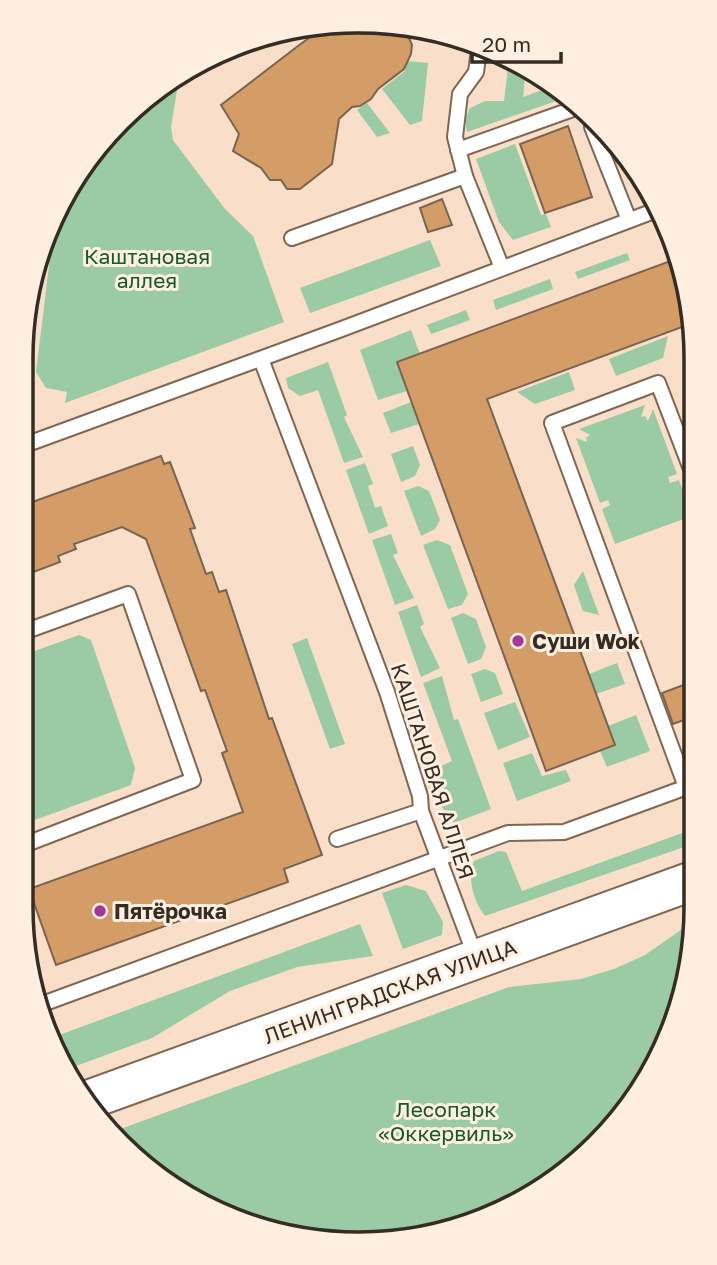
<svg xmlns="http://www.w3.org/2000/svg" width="717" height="1265" font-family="'Golos Text',sans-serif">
  <rect width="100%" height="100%" fill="#f9dfc9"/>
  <g fill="#9acba4">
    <path d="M 509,60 L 526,66 L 523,97 L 550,87 L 562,99 L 467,132 L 465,119 L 470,108 L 485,101 L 504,101 Z"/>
    <path d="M 407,61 L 428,63 L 422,121 L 410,125 L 382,89 L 405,71 Z"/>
    <path d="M 179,78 L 171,127 L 173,140 L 225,209 L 253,236 L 284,322 L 65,403 L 67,392 L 46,388 L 36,372 L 53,233 L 74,182 L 153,91 Z"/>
    <path d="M 367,103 L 390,133 L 377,137 L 357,110 Z"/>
    <path d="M 515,144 L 541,215 L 546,214 L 551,227 L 513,240 L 499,222 L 476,159 Z"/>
    <path d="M 621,154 L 641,177 L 631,181 Z"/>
    <path d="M 430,240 L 441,266 L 310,313 L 300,288 Z"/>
    <path d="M 627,253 L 630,260 L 578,279 L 575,272 Z"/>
    <path d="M 550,279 L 553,289 L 496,310 L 493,300 Z"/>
    <path d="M 466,310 L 470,320 L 431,334 L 427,325 Z"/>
    <path d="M 411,330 L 420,354 L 397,362 L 407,391 L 378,400 L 360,350 Z"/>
    <path d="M 668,336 L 663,358 L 616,376 L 609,359 Z"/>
    <path d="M 328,362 L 347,415 L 344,417 L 363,457 L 344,463 L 318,390 L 300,396 L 288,388 L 286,378 Z"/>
    <path d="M 569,372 L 575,390 L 535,404 L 517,392 Z"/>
    <path d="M 411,402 L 419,424 L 391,433 L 383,413 Z"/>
    <path d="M 645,405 L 641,417 L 645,416 L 648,421 L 653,409 L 677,474 L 668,477 L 670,483 L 679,480 L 692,516 L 615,544 L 602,509 L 610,505 L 608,500 L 600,503 L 576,438 L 587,442 L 586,438 L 590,435 L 579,429 Z"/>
    <path d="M 413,446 L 420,465 L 415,476 L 401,482 L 391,454 Z"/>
    <path d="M 365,463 L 373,484 L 368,486 L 375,508 L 381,506 L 388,526 L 369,534 L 346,470 Z"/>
    <path d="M 418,486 L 429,491 L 440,520 L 435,529 L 421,536 L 404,491 Z"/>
    <path d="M 391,534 L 398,553 L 393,555 L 414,598 L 395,605 L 372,540 Z"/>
    <path d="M 437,540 L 450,545 L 468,594 L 462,605 L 448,609 L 423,545 Z"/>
    <path d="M 583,571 L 599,615 L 583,611 L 574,585 Z"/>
    <path d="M 417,605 L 424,624 L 420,627 L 440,668 L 421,677 L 398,612 Z"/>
    <path d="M 463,613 L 476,619 L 486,647 L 481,659 L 468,664 L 451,618 Z"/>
    <path d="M 79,635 L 91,640 L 135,768 L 131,785 L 21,825 L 21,656 Z"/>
    <path d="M 307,638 L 345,744 L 330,749 L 292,644 Z"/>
    <path d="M 617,663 L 625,684 L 596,694 L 589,674 Z"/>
    <path d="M 485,669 L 495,673 L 503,694 L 481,702 L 471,674 Z"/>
    <path d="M 442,676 L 454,720 L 458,719 L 491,809 L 454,823 C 439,808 431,787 439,767 L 452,761 L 423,683 Z"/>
    <path d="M 515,702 L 530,737 L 498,750 L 484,713 Z"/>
    <path d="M 636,715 L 650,751 L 607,767 L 600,751 L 615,745 L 608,726 Z"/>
    <path d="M 532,753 L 542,776 L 566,770 L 571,781 L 517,801 L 503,763 Z"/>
    <path d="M 685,832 L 690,845 L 485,916 C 473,901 467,878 474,861 L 499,851 L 506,852 L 522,891 Z"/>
    <path d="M 406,885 L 426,891 L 443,922 L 442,935 L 403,949 L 382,893 Z"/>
    <path d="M 695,920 L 651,1076 L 581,1161 L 487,1218 L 380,1243 L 271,1232 L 171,1187 L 112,1132 L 509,987 L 581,979 L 614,969 L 645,955 Z"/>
    <path d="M 360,924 L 373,956 L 297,967 L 230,991 L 152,1038 L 68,1069 L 51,1038 Z"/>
  </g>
  <g fill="#d49c67" stroke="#7a6450" stroke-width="2">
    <path d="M 403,24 L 412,45 L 411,54 L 404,69 L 378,89 L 371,99 L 360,106 L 352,107 L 339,119 L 332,164 L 300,189 L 287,189 L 281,180 L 270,180 L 261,168 L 233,151 L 239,134 L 221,105 L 298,46 L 321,29 Z"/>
    <path d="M 568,126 L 592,197 L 545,213 L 520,144 Z"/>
    <path d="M 442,199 L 452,225 L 428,232 L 420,208 Z"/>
    <path d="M 673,260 L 693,323 L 487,399 L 615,745 L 546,771 L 397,362 Z"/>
    <path d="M 161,456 L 164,464 L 170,462 L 195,528 L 190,529 L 206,574 L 212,572 L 219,592 L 226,590 L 269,719 L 272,718 L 322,855 L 284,869 L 288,882 L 56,965 L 29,889 L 243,812 L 222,753 L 227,751 L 205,690 L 201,691 L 146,539 L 122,527 L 74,544 L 76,549 L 58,556 L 60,562 L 31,573 L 29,567 L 21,570 L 21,506 Z"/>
    <path d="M 694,681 L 695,716 L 673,724 L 662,693 Z"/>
  </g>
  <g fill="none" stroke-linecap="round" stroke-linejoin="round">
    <g stroke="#7e6854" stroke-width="18">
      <g id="lane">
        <path d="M 592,127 L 629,220"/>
        <path d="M 458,150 L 573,109"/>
        <path d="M 465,176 L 455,137 L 460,94 L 476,72 L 479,50"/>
        <path d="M 292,238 L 465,176 L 502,268"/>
        <path d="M 261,359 L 387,692 L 420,796 L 421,811 L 476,958"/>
        <path d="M 22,446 L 339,330 L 654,211"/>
        <path d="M 686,787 L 552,423 L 658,383 L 694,477"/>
        <path d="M 337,839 L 421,811"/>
        <path d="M 21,846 L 193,780 L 128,594 L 21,633"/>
        <path d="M 37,1006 L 508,833 L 564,832 L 695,784"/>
      </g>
    </g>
    <g stroke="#7e6854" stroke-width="42">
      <path id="secondary" d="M 85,1101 L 695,880"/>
    </g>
    <use href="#lane" stroke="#fff" stroke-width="14"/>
    <use href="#secondary" stroke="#fff" stroke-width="38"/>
  </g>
  <g fill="#a23899" stroke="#feefe1" stroke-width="2.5">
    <circle cx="518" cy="641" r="7"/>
    <circle cx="100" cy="911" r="7"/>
  </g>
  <g text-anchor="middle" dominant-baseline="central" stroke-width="6" stroke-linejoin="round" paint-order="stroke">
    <g font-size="21" fill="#12592b" stroke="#feefe1">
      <text x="147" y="256">Каштановая<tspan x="147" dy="24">аллея</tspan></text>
      <text x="446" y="1109">Лесопарк<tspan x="446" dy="24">«Оккервиль»</tspan></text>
    </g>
    <g font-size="21" font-weight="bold" fill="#352c23" stroke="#feefe1" text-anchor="start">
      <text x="532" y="641">Суши Wok</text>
      <text x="114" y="911">Пятёрочка</text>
    </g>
    <g font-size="21" fill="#352c23" stroke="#feefe1">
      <text transform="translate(433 771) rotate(72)">КАШТАНОВАЯ АЛЛЕЯ</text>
      <text transform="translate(390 991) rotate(-20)">ЛЕНИНГРАДСКАЯ УЛИЦА</text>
    </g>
  </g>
  <path d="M0 0H717V1265H0ZM358 33H359A325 325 0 0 1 684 358V907A325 325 0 0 1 359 1232H358A325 325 0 0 1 33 907V358A325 325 0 0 1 358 33Z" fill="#feefe1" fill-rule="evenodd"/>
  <path fill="none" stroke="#352c23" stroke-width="3.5" d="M358 33H359A325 325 0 0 1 684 358V907A325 325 0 0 1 359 1232H358A325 325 0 0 1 33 907V358A325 325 0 0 1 358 33Z"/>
  <path d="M472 52v10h89v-10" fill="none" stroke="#352c23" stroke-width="3.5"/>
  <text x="482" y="52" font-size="21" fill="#352c23" stroke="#feefe1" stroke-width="5" paint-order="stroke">20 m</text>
</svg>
